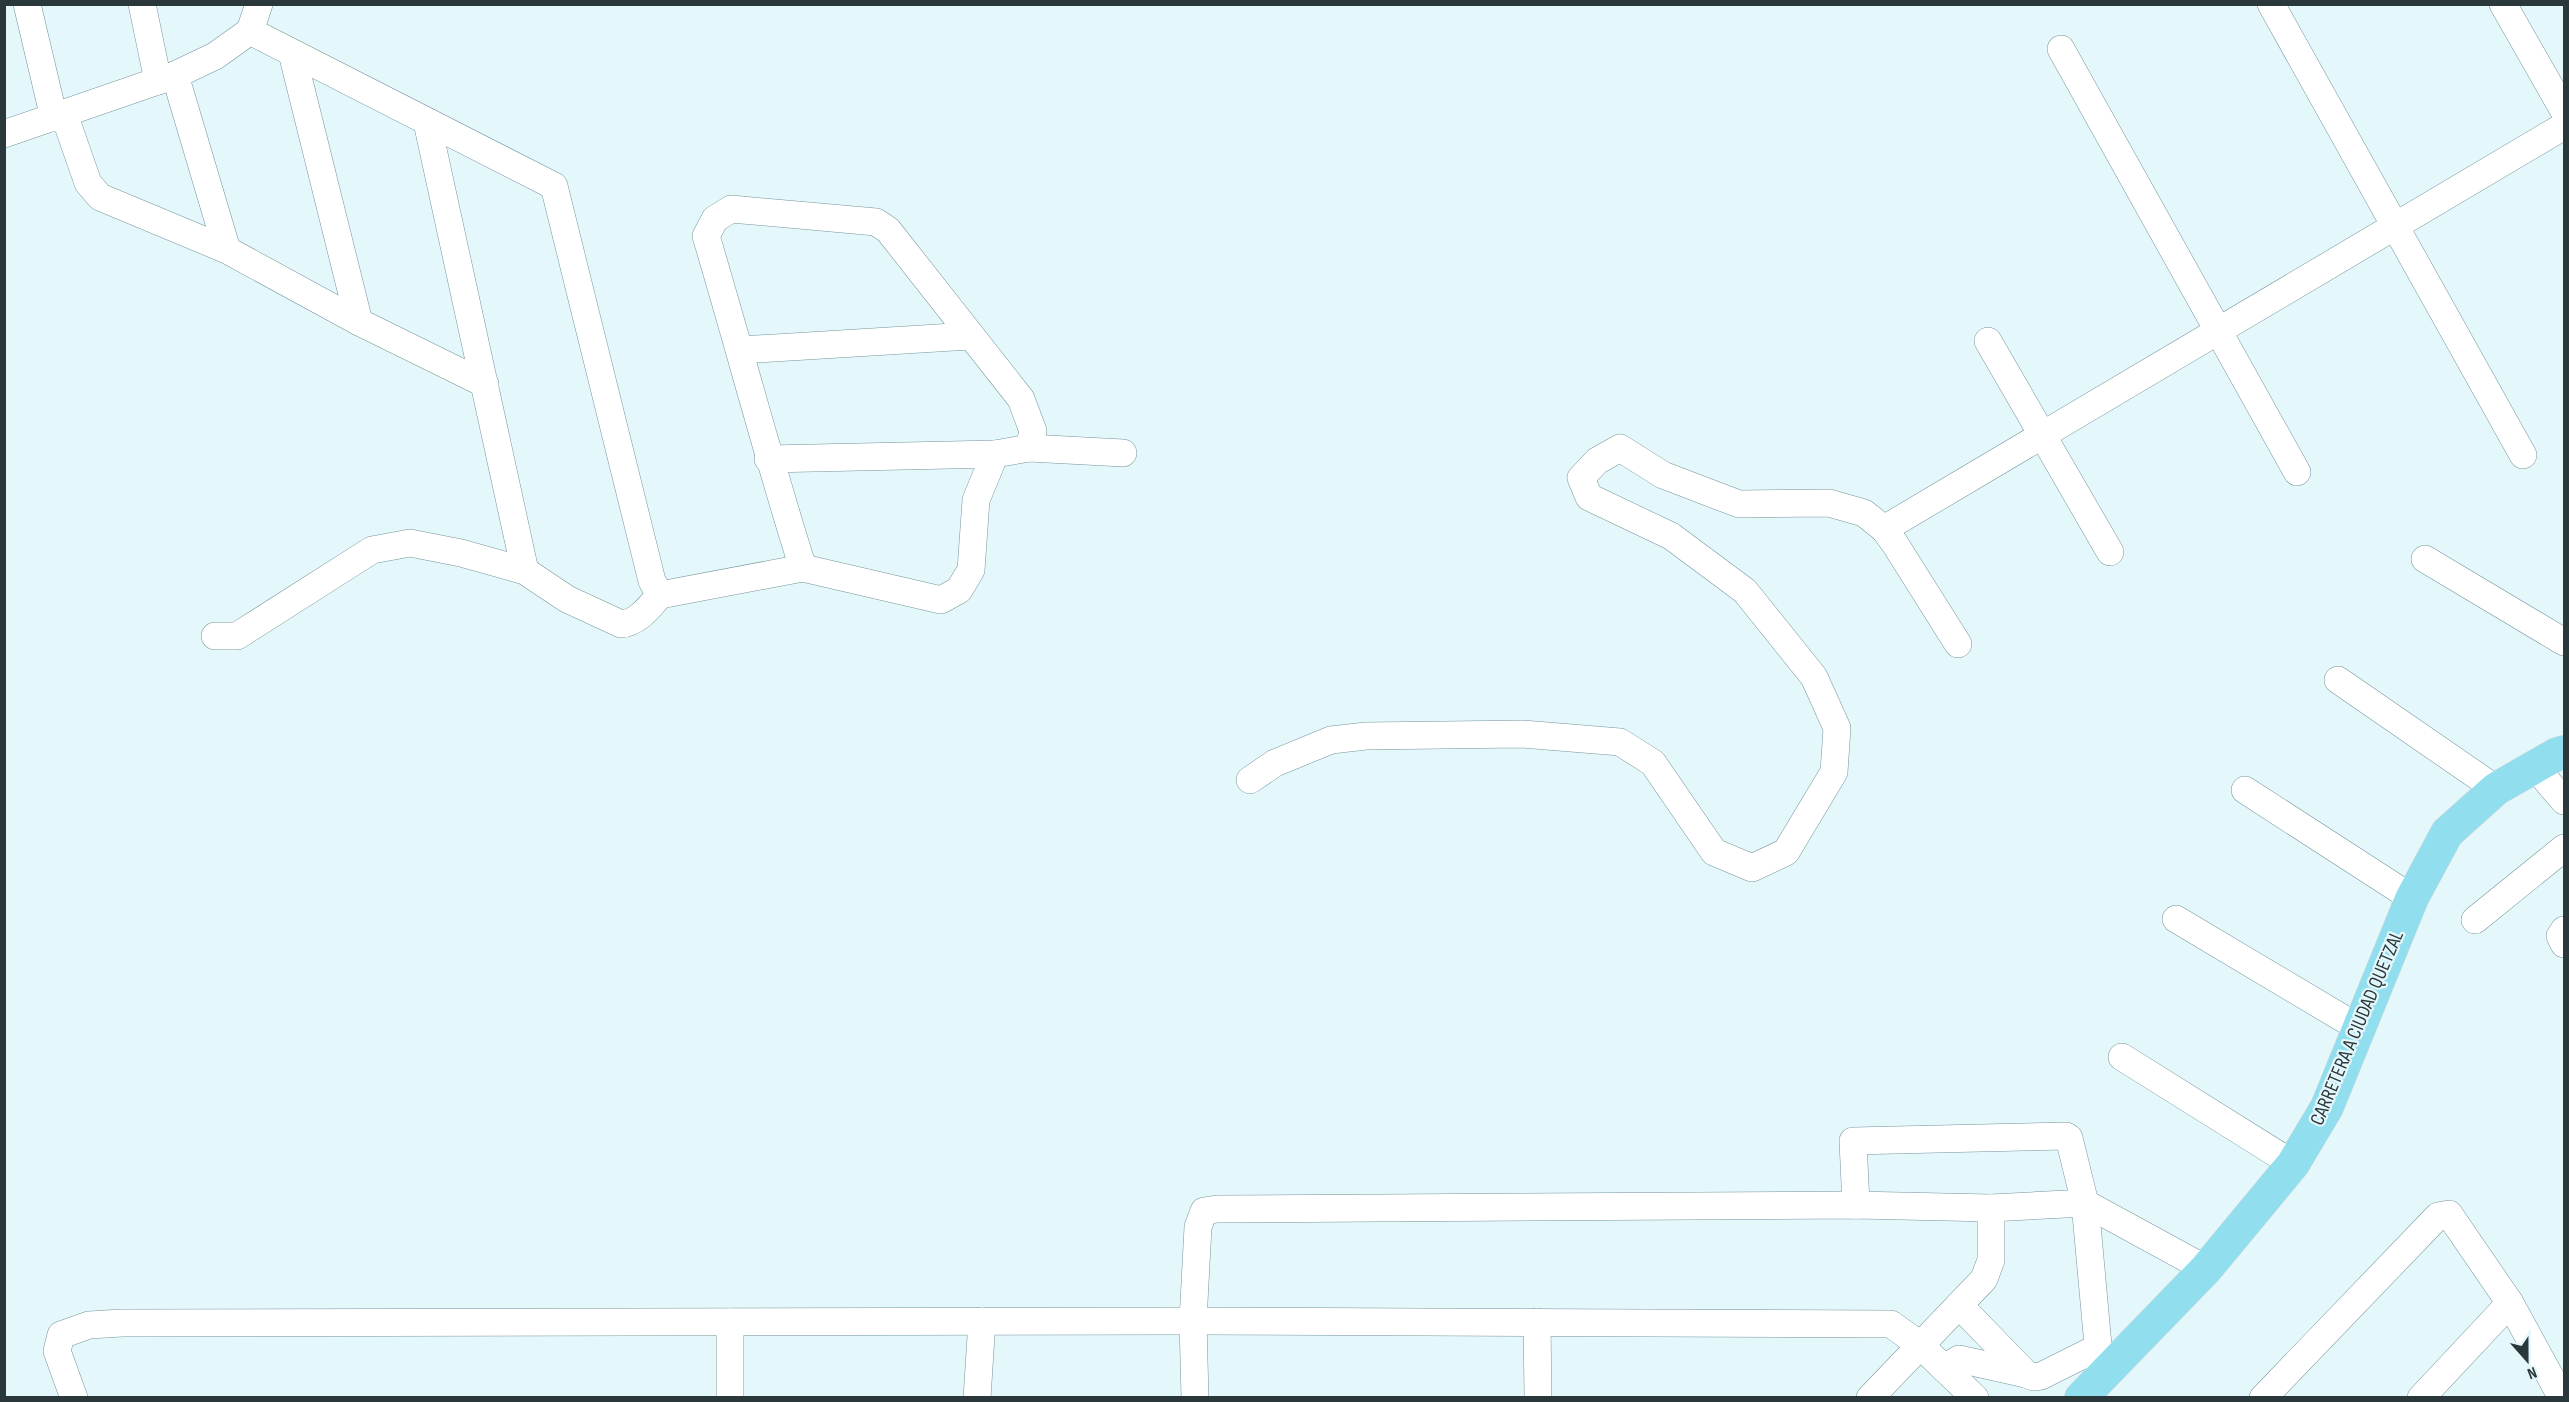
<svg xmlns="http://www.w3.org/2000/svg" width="2569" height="1402" font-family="'Sofia Sans Condensed',sans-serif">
  <rect width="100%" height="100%" fill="#e4f8fc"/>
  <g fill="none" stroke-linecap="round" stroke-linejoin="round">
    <g stroke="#75959b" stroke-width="28">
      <g id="minor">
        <path d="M 27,4 L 54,118"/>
        <path d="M 142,4 L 158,81"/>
        <path d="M 2271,4 L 2523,455"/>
        <path d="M 2503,4 L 2564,111"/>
        <path d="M 2061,49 L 2297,472"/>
        <path d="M 292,53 L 359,322"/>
        <path d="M 175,75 L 227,250"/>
        <path d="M 64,114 L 88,183 L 100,197 L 227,250 L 359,322 L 485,384"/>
        <path d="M 427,122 L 525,571"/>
        <path d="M 4,134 L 175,75 L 215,56 L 250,31 L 259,4"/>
        <path d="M 1988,341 L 2110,552"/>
        <path d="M 740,350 L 970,336"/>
        <path d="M 768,459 L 995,454"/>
        <path d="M 1884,529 L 2564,126"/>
        <path d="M 2425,559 L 2564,642"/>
        <path d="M 803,568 C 768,458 739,346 706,236 L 715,219 L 731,209 L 876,222 L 888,230 L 1021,399 L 1033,431 L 1029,448"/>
        <path d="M 660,595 L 803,568 L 941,600 L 959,590 L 971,570 L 976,500 L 995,454 L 1029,448 L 1123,453"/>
        <path d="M 215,636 L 237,636 L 372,550 L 410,543 L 461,553 L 525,571 L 567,599 L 621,624 C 638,623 649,607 660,595 L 652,581 L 554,186 L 250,31"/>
        <path d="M 2338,680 L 2496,789"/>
        <path d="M 2535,767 L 2564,801"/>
        <path d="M 1250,780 L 1275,763 L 1331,740 L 1366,736 L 1522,734 L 1620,742 L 1653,763 L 1714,852 L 1752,868 L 1786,852 L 1834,772 L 1837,728 L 1814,677 L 1745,591 L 1671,536 L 1589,497 L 1581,478 L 1597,461 L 1620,448 L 1663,475 L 1739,504 L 1829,503 L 1864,513 L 1884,529 L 1895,544 L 1958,644"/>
        <path d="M 2245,790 L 2412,898"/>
        <path d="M 2176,919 L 2359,1028"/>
        <path d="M 2475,920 L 2564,848"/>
        <path d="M 2564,930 L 2560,936 L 2564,944"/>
        <path d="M 2122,1057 L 2293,1164"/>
        <path d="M 1856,1205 L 1853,1141 L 2066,1136 L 2069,1138 L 2085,1203 L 2101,1378"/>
        <path d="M 1959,1305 L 2026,1374 L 2033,1377 L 2041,1376 L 2097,1348"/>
        <path d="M 1537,1322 L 1538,1398"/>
        <path d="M 1944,1368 L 1959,1359 L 2026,1374"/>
        <path d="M 74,1398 L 57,1351 L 61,1335 L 89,1325 L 122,1323 L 1193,1321 L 1891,1324 L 1920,1345 L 1975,1398"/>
        <path d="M 730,1398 L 730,1322"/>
        <path d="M 977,1398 L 982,1321"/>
        <path d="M 1195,1398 L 1193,1321 L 1198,1227 L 1204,1211 L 1217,1209 L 1856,1205 L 1991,1208 L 2085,1203 L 2206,1269"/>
        <path d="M 1870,1398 L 1984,1279 L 1991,1260 L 1991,1208"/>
        <path d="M 2263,1398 L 2438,1216 L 2449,1214 L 2510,1303 L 2562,1398"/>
        <path d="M 2421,1398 L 2510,1303"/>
      </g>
    </g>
    <g stroke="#d5d7d8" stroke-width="34">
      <path id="major" d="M 2081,1398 L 2206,1269 L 2293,1164 L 2327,1107 L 2412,898 L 2447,833 L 2496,789 L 2557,754 L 2564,752"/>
    </g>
    <use href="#minor" stroke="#fff" stroke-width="27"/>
    <use href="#major" stroke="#91dfee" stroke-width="33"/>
  </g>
  <g text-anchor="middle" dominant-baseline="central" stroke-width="4.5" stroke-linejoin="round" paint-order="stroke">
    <g font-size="20" fill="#2b383b" stroke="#e4f8fc">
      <text transform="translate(2357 1028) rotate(-67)">CARRETERA A CIUDAD QUETZAL</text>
    </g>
  </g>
  <rect width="2569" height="1402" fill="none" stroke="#2b383b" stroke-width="12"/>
  <g transform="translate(2527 1360) rotate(159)" stroke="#e4f8fc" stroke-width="4.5" paint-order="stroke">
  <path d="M0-4.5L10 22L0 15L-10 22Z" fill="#2b383b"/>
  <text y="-9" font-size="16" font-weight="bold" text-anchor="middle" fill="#2b383b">N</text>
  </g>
</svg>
